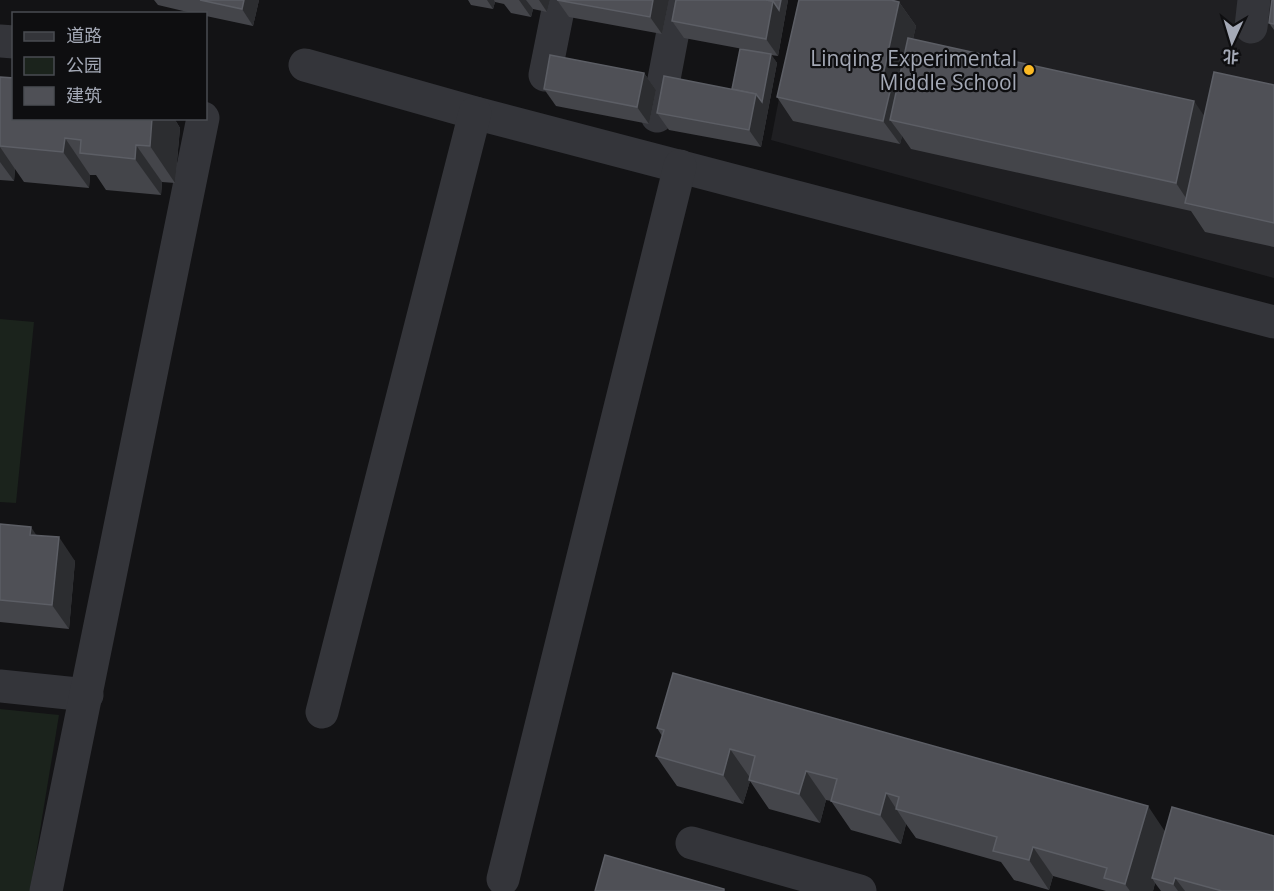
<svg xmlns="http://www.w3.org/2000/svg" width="1274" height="891" font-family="'Open Sans','Noto Sans SC',sans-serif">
  <rect width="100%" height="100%" fill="#131315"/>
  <path fill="#1f1f22" d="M 798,0 L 1274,0 L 1274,278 L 771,140 Z"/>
  <g fill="#1b231c">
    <path d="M 0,319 L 34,322 L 16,503 L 0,502 Z"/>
    <path d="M 0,709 L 59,715 L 30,891 L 0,891 Z"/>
  </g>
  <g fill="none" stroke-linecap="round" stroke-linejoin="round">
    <g stroke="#34353a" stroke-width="33">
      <path d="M 1251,27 L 1254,0"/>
      <path d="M 0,41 L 14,42"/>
      <path d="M 305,65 L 475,113 L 1274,322"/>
      <path d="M 545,75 L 560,0"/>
      <path d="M 657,116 L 679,0"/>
      <path d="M 0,686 L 87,695"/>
      <path d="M 322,712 L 475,113"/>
      <path d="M 692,843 L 860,891"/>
      <path d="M 503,879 L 680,166"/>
      <path d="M 46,891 L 203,118"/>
    </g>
  </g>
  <g fill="#44454a">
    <path d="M 154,0 L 259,0 L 253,26 L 206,16 L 206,14 L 196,14 L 158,5 Z"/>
    <path d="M 468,0 L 550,0 L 547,12 L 533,9 L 531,17 L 511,13 L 504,4 L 495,2 L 493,9 L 471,5 Z"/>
    <path d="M 557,0 L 669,0 L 662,34 L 569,17 Z"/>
    <path d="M 788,0 L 778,56 L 771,55 L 777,63 L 761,147 L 669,130 L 657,113 L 732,89 L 743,49 L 684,38 L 672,21 Z"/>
    <path d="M 1274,0 L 1274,30 L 1269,23 Z"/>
    <path d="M 899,2 L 916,26 L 913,39 L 1204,116 L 1274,85 L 1274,247 L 1205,232 L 1191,211 L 911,149 L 902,136 L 900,144 L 793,121 L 777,97 Z"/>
    <path d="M 644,73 L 656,90 L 649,124 L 556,106 L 544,89 Z"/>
    <path d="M 0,77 L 14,118 L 174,118 L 180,128 L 175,183 L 162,182 L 161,195 L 106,190 L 96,175 L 90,175 L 89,188 L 24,182 L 15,169 L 14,181 L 0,180 Z"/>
    <path d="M 0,524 L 37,535 L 75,561 L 69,629 L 0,622 Z"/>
    <path d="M 657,728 L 1165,831 L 1274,891 L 1161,891 L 1155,883 L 1153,891 L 1106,891 L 1053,876 L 1049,890 L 1014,880 L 1001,862 L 916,838 L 906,824 L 901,844 L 851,830 L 831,801 L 826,800 L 820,823 L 769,809 L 750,781 L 743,804 L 677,786 L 656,756 L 662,736 Z"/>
  </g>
  <g fill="#2c2d30">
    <path d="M 244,0 L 259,0 L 253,26 L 242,9 Z"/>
    <path d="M 487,0 L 494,0 L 495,2 L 493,9 Z"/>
    <path d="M 519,0 L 526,0 L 533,9 L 531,17 Z"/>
    <path d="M 539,0 L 550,0 L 547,12 Z"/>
    <path d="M 653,0 L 669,0 L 662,34 L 650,17 Z"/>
    <path d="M 781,0 L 788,0 L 778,56 L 766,39 L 773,1 Z"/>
    <path d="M 899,2 L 916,26 L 900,95 L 890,120 L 902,136 L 900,144 L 883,121 L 882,80 Z"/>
    <path d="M 771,54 L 777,63 L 761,147 L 749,130 L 756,94 Z"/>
    <path d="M 644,73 L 656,90 L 649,124 L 637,107 Z"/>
    <path d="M 1194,101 L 1214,130 L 1190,204 L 1176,183 Z"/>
    <path d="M 149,118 L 174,118 L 180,128 L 175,183 L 150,146 Z"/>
    <path d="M 65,138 L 90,175 L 89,188 L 63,152 Z"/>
    <path d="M 136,145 L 162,182 L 161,195 L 135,159 Z"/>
    <path d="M 0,147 L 15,169 L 14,181 L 0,162 Z"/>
    <path d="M 31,527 L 47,551 L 30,535 Z"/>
    <path d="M 59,537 L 75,561 L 69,629 L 52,605 Z"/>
    <path d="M 730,749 L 751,779 L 749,780 L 750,781 L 743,804 L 723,775 Z"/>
    <path d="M 806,771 L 826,800 L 820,823 L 799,794 Z"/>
    <path d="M 886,793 L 906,824 L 901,844 L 880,815 Z"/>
    <path d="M 1148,806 L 1168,836 L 1152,878 L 1155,883 L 1153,891 L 1130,891 L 1125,884 Z"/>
    <path d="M 1033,847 L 1053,876 L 1049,890 L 1029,860 Z"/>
    <path d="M 1175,878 L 1185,891 L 1178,891 L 1173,884 Z"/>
  </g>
  <g fill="#4f5056" stroke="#5c5e65" stroke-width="1.5">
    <path d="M 200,0 L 244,0 L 242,9 Z"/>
    <path d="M 557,0 L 653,0 L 650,17 Z"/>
    <path d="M 676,0 L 766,0 L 773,1 L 766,39 L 672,21 Z"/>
    <path d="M 766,0 L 781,0 L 779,10 L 773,1 Z"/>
    <path d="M 799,0 L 891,0 L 899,2 L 882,80 L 892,83 L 883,121 L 777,97 Z"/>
    <path d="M 1272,0 L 1274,0 L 1274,24 L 1269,23 Z"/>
    <path d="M 908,38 L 1194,101 L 1176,183 L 890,120 Z"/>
    <path d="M 740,49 L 771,54 L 762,102 L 756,94 L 732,89 Z"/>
    <path d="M 550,55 L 644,73 L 637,107 L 544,89 Z"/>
    <path d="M 1214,72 L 1274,85 L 1274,223 L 1185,203 Z"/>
    <path d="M 664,76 L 756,94 L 749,130 L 657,113 Z"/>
    <path d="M 0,77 L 14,78 L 14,118 L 152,118 L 150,146 L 136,145 L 135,159 L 80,153 L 81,140 L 65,138 L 63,152 L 0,146 Z"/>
    <path d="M 0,524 L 31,527 L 30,535 L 59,537 L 52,605 L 0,600 Z"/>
    <path d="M 673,673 L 1148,806 L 1125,884 L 1104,878 L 1107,868 L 1033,847 L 1029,860 L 993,851 L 997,837 L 896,809 L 899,797 L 886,793 L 880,815 L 831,801 L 837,779 L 806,771 L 799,794 L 749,780 L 755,756 L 730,749 L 723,775 L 656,756 L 664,730 L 657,728 Z"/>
    <path d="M 1172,807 L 1274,836 L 1274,891 L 1222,891 L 1175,878 L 1173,884 L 1152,878 Z"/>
    <path d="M 605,855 L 724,889 L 724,891 L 595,891 Z"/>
  </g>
  <circle fill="#fcba24" stroke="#0e0e10" stroke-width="2" cx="1029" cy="70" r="6"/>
  <g text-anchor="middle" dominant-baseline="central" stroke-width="4.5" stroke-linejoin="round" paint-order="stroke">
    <g font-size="21" fill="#a4a9b6" stroke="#0e0e10" text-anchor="end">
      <text x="1017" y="58">Linqing Experimental<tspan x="1017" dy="24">Middle School</tspan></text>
    </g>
  </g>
  <rect x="12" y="12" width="195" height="108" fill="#0e0e10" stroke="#4a4c52" stroke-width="1.5"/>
  <rect x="24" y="32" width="30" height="9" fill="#34353a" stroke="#4a4c52" stroke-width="1.5"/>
  <text x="66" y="42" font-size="18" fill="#a4a9b6">道路</text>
  <rect x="24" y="57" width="30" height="18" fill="#1b231c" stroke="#4a4c52" stroke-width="1.5"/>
  <text x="66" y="72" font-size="18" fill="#a4a9b6">公园</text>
  <rect x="24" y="87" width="30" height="18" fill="#4f5056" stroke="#4a4c52" stroke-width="1.5"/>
  <text x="66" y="102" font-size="18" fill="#a4a9b6">建筑</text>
  <g transform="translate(1232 42) rotate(184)" stroke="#0e0e10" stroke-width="4.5" paint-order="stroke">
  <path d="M0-4.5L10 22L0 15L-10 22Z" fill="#a4a9b6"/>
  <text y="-9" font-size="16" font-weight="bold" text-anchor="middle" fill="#a4a9b6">北</text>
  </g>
</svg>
